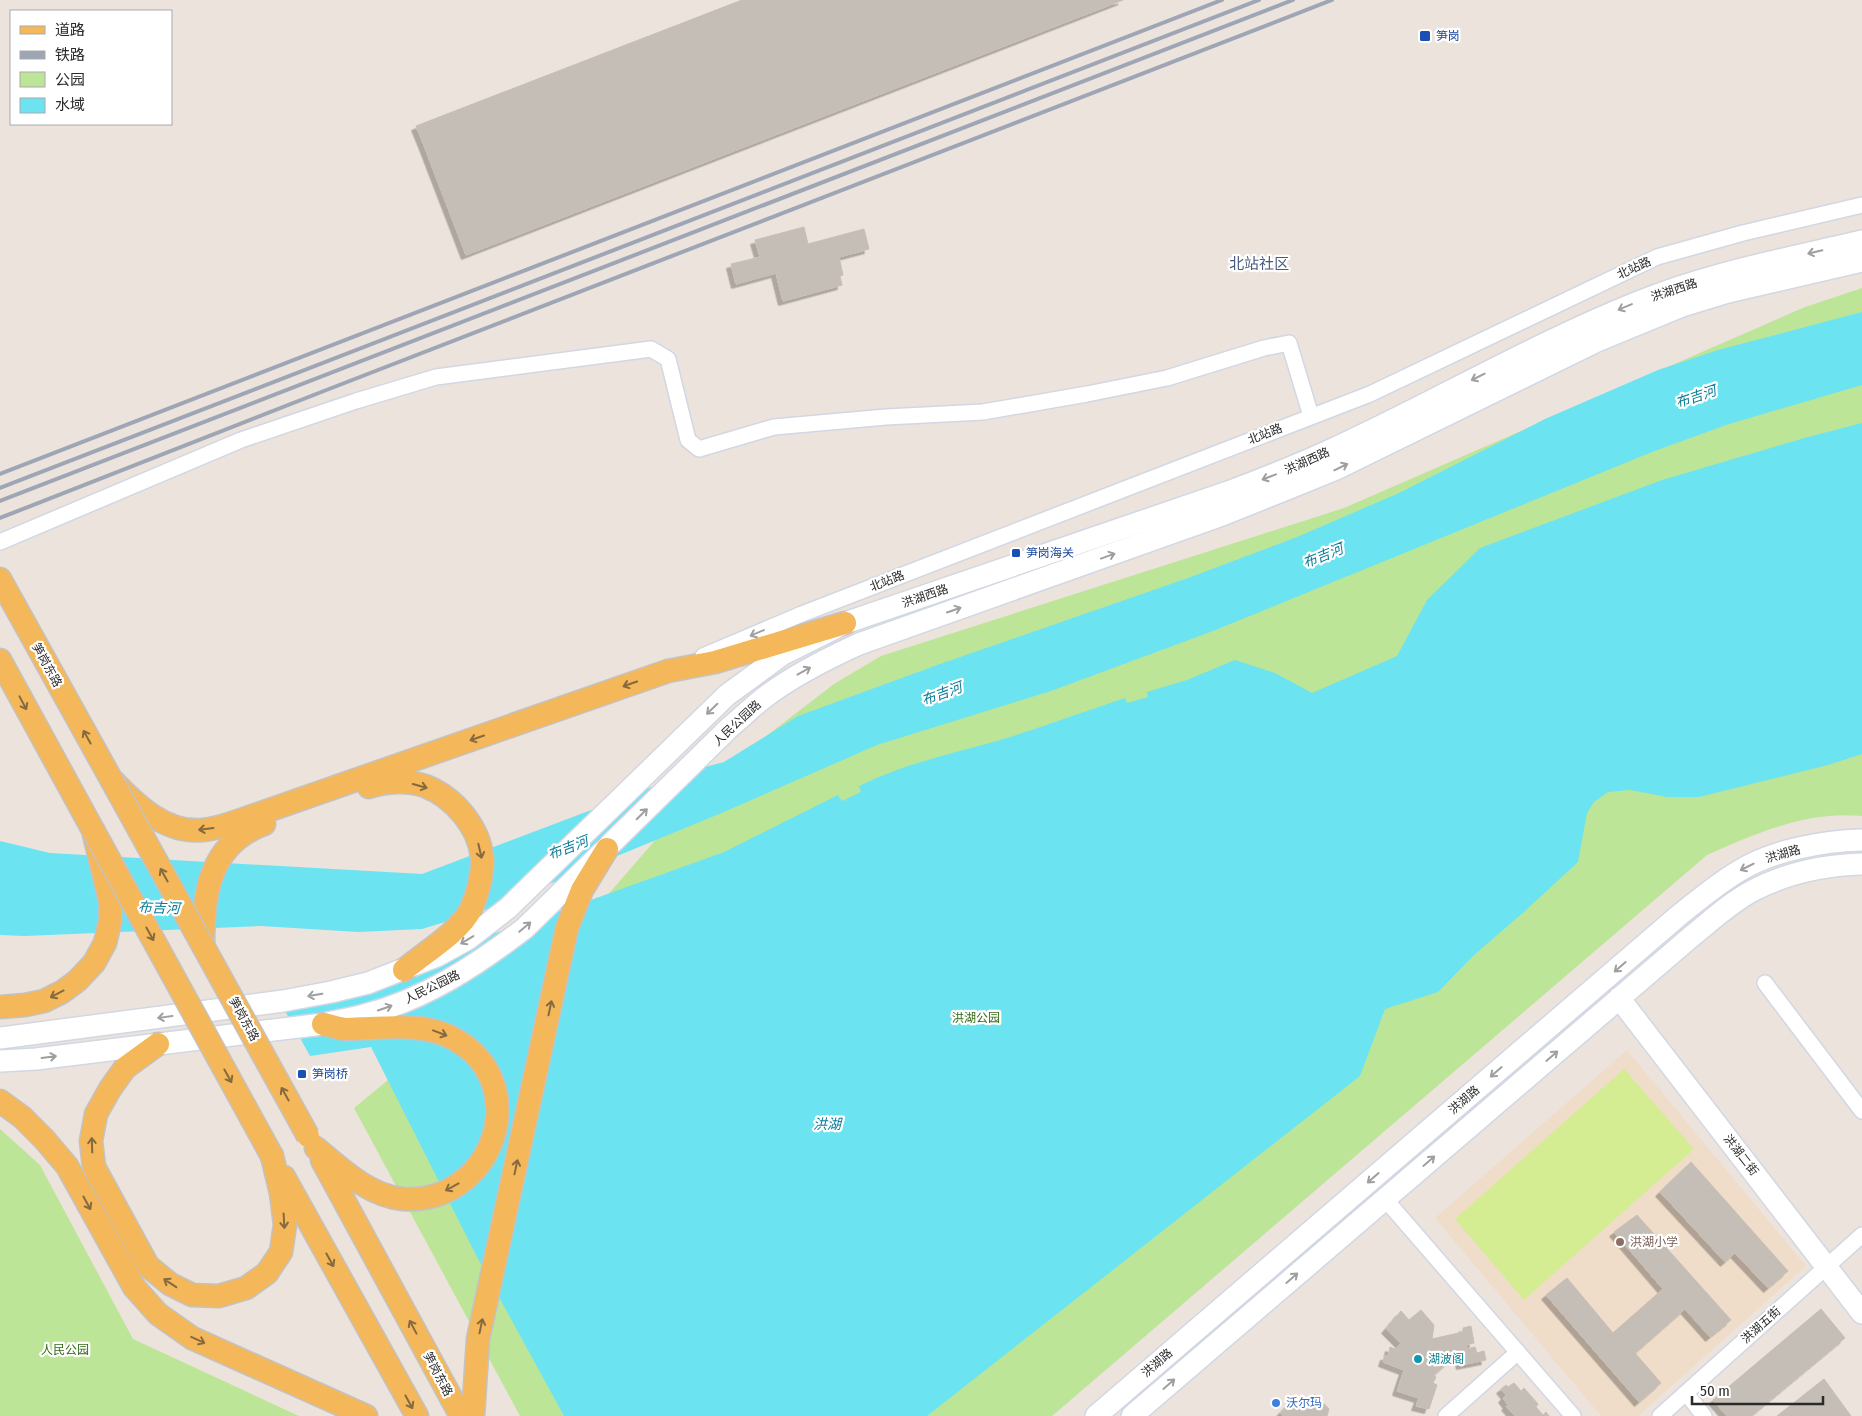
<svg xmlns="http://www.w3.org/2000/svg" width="1862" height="1416" font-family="'Fira Sans Condensed','Noto Sans SC',sans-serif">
  <defs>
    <filter id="shadow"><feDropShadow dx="-4.5" dy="4.5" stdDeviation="0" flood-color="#0004"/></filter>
  </defs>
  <rect width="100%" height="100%" fill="#ece3dc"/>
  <path fill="#efddca" d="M 1627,1050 L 1806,1266 L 1638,1416 L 1601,1416 L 1435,1218 Z"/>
  <g fill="#bde597">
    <path d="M 1862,288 L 1862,816 C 1806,811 1757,833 1707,855 L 1052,1416 L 520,1416 L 354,1108 L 592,913 L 664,830 L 748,750 L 834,684 L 881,656 L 1344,508 L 1805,307 Z"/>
    <path d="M 0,1129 L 40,1165 L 133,1339 L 299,1416 L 0,1416 Z"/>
  </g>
  <path fill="#d4ec92" d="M 1624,1069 L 1694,1149 L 1524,1300 L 1455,1219 Z"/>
  <g fill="#6ce3f1">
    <path d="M 1862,312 L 1862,385 L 1726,425 L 1652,452 L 1213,631 L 1051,691 L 877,745 L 724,812 L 491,908 L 422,929 L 358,932 L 261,926 L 25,936 L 0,935 L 0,841 L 50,853 L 422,874 L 705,767 L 724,762 L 798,716 L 940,664 L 1188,578 L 1297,537 L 1399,493 L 1545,419 L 1658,370 L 1718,350 Z"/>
    <path d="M 1862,423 L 1862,754 L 1828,765 L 1699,797 L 1667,797 L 1630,790 L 1608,792 L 1594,802 L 1587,813 L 1578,862 L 1525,911 L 1473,956 L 1438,992 L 1385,1009 L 1360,1076 L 927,1416 L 564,1416 L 476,1255 L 371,1047 L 310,1056 L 284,1009 L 361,979 L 563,910 L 724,852 L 838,795 L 842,801 L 861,792 L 859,786 C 903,764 951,754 997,741 C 1040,728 1083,712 1125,698 L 1127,703 L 1148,697 L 1147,692 L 1187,680 L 1235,660 L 1275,673 L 1312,693 L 1397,656 L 1427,600 L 1480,548 L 1662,480 L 1808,437 Z"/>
  </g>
  <g fill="#c4beb7" stroke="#c8beb5" filter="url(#shadow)">
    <path d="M 742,0 L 791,0 L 423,143 L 416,126 Z"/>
    <path d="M 791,0 L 1123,0 L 466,255 L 423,143 Z"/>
    <path d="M 804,227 L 808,244 L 864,229 L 869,249 L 839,257 L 843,275 L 840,276 L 842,285 L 783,301 L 776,273 L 736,284 L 731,264 L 760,257 L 755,240 Z"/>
    <path d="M 1691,1162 L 1788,1271 L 1768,1288 L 1735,1253 L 1725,1262 L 1660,1192 Z"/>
    <path d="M 1637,1215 L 1731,1320 L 1710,1337 L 1685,1309 L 1635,1353 L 1661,1383 L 1639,1402 L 1546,1295 L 1567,1278 L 1613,1333 L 1663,1289 L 1614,1232 Z"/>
    <path d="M 1821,1309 L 1845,1338 L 1751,1416 L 1727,1416 L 1713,1400 Z"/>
    <path d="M 1421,1310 L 1434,1325 L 1432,1339 L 1463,1332 L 1463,1328 L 1471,1326 L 1474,1343 L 1466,1345 L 1466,1349 L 1475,1347 L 1477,1353 L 1484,1351 L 1486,1360 L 1461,1365 L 1459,1357 L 1452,1359 L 1434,1375 L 1436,1377 L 1433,1383 L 1437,1385 L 1429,1409 L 1416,1406 L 1419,1398 L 1397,1391 L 1404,1370 L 1383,1362 L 1385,1356 L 1388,1356 L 1390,1347 L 1395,1349 L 1401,1344 L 1386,1329 L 1401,1311 L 1409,1320 Z"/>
    <path d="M 1824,1379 L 1851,1416 L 1777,1416 Z"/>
    <path d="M 1514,1383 L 1521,1391 L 1524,1388 L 1538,1404 L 1536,1407 L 1543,1415 L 1546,1412 L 1549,1416 L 1515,1416 L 1506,1406 L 1508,1405 L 1503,1398 L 1506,1395 L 1501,1389 L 1506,1385 L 1508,1387 Z"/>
    <path d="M 1824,1385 L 1848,1416 L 1810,1416 L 1800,1403 Z"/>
    <path d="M 1315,1394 L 1329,1409 L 1327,1416 L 1283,1416 L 1280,1413 L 1296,1396 L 1304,1404 Z"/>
    <path d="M 1800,1403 L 1810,1416 L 1783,1416 Z"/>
  </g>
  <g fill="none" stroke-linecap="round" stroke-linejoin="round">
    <g stroke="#d1d7e3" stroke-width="18">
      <g id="street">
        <path d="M 0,542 L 241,440 L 356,401 L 436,377 L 651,349 L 668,359 L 688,440 L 699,449 L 774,427 L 886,417 L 983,412 L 1087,394 L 1167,378 L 1264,348 L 1289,343 L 1311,416"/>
        <path d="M 703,656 L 802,614 L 1370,394 L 1657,257 L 1743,233 L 1862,205"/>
        <path d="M 1765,983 L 1862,1111"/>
        <path d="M 1385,1199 L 1573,1416"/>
        <path d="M 1686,1393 L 1704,1416"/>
        <path d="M 1446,1416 L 1518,1352"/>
        <path d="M 1660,1416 L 1862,1235"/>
      </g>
    </g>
    <g stroke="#d1d7e3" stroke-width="24">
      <g id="secondary">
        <path d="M 1619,998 L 1862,1313"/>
        <path d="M 0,1038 L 283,1001 L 331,992 L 368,983 L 437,956 L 468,939 L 508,908 L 727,695 L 783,654 L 845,623 L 1228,492 C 1263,479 1298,465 1333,449 C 1435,402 1532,345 1636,303 C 1708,273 1786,259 1862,241"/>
        <path d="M 0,1061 L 36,1059 L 323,1024 C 336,1021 350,1019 364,1015 C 424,1000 477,965 525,928 L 729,728 C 741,718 752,707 765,697 C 794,675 826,659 859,644 L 1222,515 L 1282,491 L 1336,469 L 1597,341 L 1682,306 L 1728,292 L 1862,261"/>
        <path d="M 1096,1416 L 1677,917 C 1697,901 1717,884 1739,871 C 1773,850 1823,841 1862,840"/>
        <path d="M 1132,1416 L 1692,936 C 1712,920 1731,902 1754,890 C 1787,873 1826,865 1862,864"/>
      </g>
    </g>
    <g stroke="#c3c3c3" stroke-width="25">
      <g id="primary">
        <path d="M 0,579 L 111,779 C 135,804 165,834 203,830 C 216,829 229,824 241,820 L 668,671 L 715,662 L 845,623"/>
        <path d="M 0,660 L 93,830 L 110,900 L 110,922 L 105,943 L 94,963 L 77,981 L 62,992 L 44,1001 L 25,1005 L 0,1007"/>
        <path d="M 369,787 C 387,781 408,780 425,786 C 454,797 479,827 482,857 C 483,874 478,893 471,909 C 460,932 424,953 404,970"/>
        <path d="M 203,945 C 203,894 209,844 264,824"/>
        <path d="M 158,1044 L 125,1068 L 110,1089 L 96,1114 L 91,1141 L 94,1167 L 148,1266 L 170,1284 L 192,1295 L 219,1296 L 246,1288 L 267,1273 L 281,1252 L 285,1225 L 281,1193 L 272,1156"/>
        <path d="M 0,1101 L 22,1117 L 44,1139 L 67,1166 L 134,1287 L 158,1314 L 192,1338 L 366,1416"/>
        <path d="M 316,1148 C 341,1169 369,1196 403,1199 C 492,1205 535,1086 456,1040 C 429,1024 398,1027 367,1028 C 360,1028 352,1029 345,1029 C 337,1028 330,1025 323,1024"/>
        <path d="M 322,1160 L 461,1416"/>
        <path d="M 284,1177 L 417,1416"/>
        <path d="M 473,1416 L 478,1339 L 567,928 L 582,890 L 607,849"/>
      </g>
    </g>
    <use href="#street" stroke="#fff" stroke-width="15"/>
    <use href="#secondary" stroke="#fff" stroke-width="21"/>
    <use href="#primary" stroke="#f4b759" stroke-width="22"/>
    <g stroke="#9ea5b5" stroke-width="4">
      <path d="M 0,474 L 1222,0"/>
      <path d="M 0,488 L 1259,0"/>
      <path d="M 0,501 L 1293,0"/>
      <path d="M 0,518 L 329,389 L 1332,0"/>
    </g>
    <g stroke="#c3c3c3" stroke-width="25" stroke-linecap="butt">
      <g id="primary-bridge">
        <path d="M 111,779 L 308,1136"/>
        <path d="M 93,830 L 272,1156"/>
      </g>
    </g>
    <use href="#primary-bridge" stroke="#f4b759" stroke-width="22"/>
  </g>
  <defs><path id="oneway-shaft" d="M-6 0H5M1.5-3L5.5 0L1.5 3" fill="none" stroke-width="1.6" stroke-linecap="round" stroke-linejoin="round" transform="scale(1.25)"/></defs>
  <g stroke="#9f9f9f">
    <use href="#oneway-shaft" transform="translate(1815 252) rotate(167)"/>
    <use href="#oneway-shaft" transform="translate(1625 307) rotate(157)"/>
    <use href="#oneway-shaft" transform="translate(1478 377) rotate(154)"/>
    <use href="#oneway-shaft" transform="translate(1341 467) rotate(-26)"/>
    <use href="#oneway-shaft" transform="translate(1269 477) rotate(159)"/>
    <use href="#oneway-shaft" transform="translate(1108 556) rotate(-20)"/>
    <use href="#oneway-shaft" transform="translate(954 610) rotate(-19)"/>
    <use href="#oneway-shaft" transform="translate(757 633) rotate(157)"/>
    <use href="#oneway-shaft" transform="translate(804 671) rotate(-29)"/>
    <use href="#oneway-shaft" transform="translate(712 709) rotate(136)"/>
    <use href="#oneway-shaft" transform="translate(642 814) rotate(-45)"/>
    <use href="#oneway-shaft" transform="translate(1747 867) rotate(154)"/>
    <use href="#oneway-shaft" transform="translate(525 927) rotate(-40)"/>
    <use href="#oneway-shaft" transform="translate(467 940) rotate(149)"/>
    <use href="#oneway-shaft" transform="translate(1620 967) rotate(139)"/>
    <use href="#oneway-shaft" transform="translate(315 995) rotate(170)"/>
    <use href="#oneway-shaft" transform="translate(385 1008) rotate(-19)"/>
    <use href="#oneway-shaft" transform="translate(165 1017) rotate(172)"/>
    <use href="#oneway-shaft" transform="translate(1552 1056) rotate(-41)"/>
    <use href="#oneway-shaft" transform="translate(49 1057) rotate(-7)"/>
    <use href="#oneway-shaft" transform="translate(1496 1072) rotate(139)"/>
    <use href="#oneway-shaft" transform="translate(1429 1161) rotate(-41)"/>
    <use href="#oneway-shaft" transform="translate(1373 1178) rotate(139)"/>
    <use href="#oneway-shaft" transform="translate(1292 1278) rotate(-41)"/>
    <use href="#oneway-shaft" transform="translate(1169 1384) rotate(-41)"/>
  </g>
  <g stroke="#85693f">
    <use href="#oneway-shaft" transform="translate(630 684) rotate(161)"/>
    <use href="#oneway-shaft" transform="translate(23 703) rotate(62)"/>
    <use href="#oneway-shaft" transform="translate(87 737) rotate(-119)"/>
    <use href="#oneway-shaft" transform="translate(477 738) rotate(161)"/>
    <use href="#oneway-shaft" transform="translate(420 786) rotate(16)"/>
    <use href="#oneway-shaft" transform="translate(206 829) rotate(173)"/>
    <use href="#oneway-shaft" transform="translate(480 851) rotate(77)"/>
    <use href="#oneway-shaft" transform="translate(164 875) rotate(-119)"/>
    <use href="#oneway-shaft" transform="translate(150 934) rotate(61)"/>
    <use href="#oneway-shaft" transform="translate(57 994) rotate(152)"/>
    <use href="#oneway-shaft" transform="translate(550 1008) rotate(-78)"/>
    <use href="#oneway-shaft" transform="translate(440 1033) rotate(21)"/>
    <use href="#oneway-shaft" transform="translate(228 1076) rotate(61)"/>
    <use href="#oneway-shaft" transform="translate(285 1094) rotate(-119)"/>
    <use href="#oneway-shaft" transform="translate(92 1145) rotate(-92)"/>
    <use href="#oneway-shaft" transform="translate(516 1167) rotate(-78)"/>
    <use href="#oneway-shaft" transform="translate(452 1187) rotate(151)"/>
    <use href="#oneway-shaft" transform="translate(87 1203) rotate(61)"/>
    <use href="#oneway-shaft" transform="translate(284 1221) rotate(87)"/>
    <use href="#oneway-shaft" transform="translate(330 1260) rotate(61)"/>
    <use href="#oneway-shaft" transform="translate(170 1283) rotate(-147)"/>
    <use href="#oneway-shaft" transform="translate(481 1326) rotate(-78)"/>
    <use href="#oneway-shaft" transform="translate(413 1327) rotate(-118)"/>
    <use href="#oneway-shaft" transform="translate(198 1340) rotate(25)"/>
    <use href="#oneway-shaft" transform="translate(409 1402) rotate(61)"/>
  </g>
  <g fill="#1a4fb4" stroke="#fff" stroke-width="2">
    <rect x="1419" y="30" width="12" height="12" rx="2.5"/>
    <rect x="1011" y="548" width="10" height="10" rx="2.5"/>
    <rect x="297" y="1069" width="10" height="10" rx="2.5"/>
  </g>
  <circle fill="#8d6e63" stroke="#fff" stroke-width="2" cx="1620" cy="1242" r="5"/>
  <circle fill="#0f9aa8" stroke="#fff" stroke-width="2" cx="1418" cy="1359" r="5"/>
  <circle fill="#3f7fe0" stroke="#fff" stroke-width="2" cx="1276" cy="1403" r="5"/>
  <g text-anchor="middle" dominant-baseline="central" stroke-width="4.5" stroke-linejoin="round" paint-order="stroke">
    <g font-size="12" fill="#164399" stroke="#fff" text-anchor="start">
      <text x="1436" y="36">笋岗</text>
      <text x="1026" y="553">笋岗海关</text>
      <text x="312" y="1074">笋岗桥</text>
    </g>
    <g font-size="12" fill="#2a2a2a" stroke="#fff">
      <text transform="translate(1634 268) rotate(-24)">北站路</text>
      <text transform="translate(1674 290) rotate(-18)">洪湖西路</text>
      <text transform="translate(1265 434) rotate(-21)">北站路</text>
      <text transform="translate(1307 461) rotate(-24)">洪湖西路</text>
      <text transform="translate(887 581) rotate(-21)">北站路</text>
      <text transform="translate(925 596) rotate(-19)">洪湖西路</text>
      <text transform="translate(47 665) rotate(61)">笋岗东路</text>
      <text transform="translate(737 723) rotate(-43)">人民公园路</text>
      <text transform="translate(1783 854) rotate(-16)">洪湖路</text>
      <text transform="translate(432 987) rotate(-26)">人民公园路</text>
      <text transform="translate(244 1019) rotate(61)">笋岗东路</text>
      <text transform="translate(1464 1100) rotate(-41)">洪湖路</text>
      <text transform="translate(1741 1155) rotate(52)">洪湖二街</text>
      <text transform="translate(1761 1325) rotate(-42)">洪湖五街</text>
      <text transform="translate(1157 1363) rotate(-41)">洪湖路</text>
      <text transform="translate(438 1374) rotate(62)">笋岗东路</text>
    </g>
    <g font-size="12" fill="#366918" stroke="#fff">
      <text x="976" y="1018">洪湖公园</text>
      <text x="65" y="1350">人民公园</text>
    </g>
    <g font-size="12" fill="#785e54" stroke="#fff" text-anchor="start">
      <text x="1630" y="1242">洪湖小学</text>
    </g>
    <g font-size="12" fill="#0d838f" stroke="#fff" text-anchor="start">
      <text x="1428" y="1359">湖波阁</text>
    </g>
    <g font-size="12" fill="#366cbe" stroke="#fff" text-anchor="start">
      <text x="1286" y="1403">沃尔玛</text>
    </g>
    <g font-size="14" font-style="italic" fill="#0a7c97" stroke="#fff">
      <text transform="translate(1696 397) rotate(-19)">布吉河</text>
      <text transform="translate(1323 556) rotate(-22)">布吉河</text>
      <text transform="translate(942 694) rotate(-20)">布吉河</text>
      <text transform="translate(568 848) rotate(-21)">布吉河</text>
      <text transform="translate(159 908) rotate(2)">布吉河</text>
      <text x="827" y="1124">洪湖</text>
    </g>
    <g font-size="15" fill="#495a7c" stroke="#fff">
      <text x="1259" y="264">北站社区</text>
    </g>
  </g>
  <rect x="10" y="10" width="162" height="115" fill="#ffffff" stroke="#aaaaaa"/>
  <rect x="20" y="26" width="25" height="8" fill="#f4b759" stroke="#aaaaaa"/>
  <text x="55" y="35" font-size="15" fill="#2a2a2a">道路</text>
  <rect x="20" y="51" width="25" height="8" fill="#9ea5b5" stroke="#aaaaaa"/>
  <text x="55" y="60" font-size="15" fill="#2a2a2a">铁路</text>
  <rect x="20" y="72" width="25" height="15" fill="#bde597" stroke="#aaaaaa"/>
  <text x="55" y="85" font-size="15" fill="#2a2a2a">公园</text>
  <rect x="20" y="98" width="25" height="15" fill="#6ce3f1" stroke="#aaaaaa"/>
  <text x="55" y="110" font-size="15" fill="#2a2a2a">水域</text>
  <path d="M1692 1396v8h131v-8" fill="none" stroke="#2a2a2a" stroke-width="2.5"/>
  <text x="1700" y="1396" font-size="15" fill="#2a2a2a" stroke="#ffffff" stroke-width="4" paint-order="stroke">50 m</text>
</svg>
